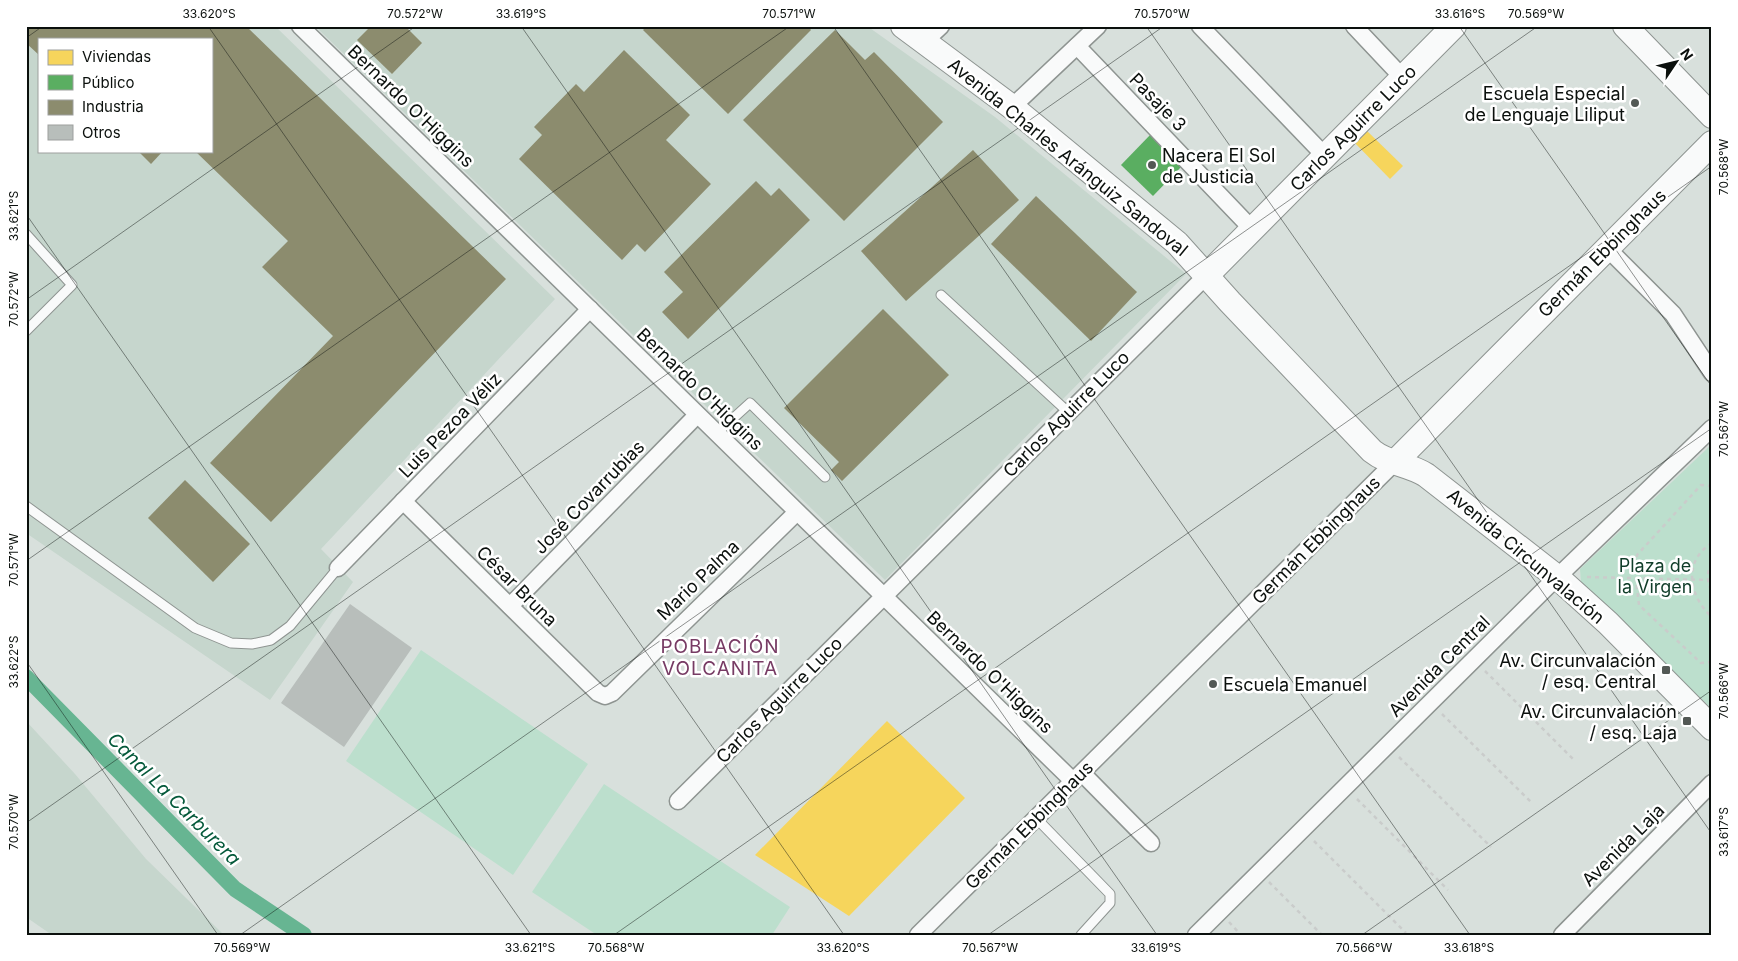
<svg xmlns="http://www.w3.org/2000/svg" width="1738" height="961" font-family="Inter,sans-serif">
  <rect width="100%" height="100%" fill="#d8e0dc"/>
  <g fill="#c6d6cd" fill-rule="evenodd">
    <path d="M 26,26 L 275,26 L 555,299 L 321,549 L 353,582 L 270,700 L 26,533 ZM 39,39 L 211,39 L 211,151 L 39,151 Z"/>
    <path d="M 315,26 L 867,26 L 995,117 L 1186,274 L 885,580 Z"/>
    <path d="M 26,721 L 75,774 L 146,859 L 224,935 L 52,935 L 26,917 Z"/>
  </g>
  <g fill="#bcdfcd">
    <path d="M 1712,444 L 1712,709 L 1581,583 L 1580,569 Z"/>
    <path d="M 421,650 L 588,764 L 513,875 L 346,761 Z"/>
    <path d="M 604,784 L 790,907 L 772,935 L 597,935 L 532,892 Z"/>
  </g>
  <g fill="#f6d55c">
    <path d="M 1365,129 L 1403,166 L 1390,179 L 1353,141 Z"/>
    <path d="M 887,721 L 965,798 L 849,916 L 755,855 Z"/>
  </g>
  <path fill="#5aae61" d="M 1151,134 L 1183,165 L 1153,196 L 1121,165 Z"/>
  <g fill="#8c8c6e">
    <path d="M 26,26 L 246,26 L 506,279 L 271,522 L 210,463 L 333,336 L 262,267 L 288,241 L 195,151 L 211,151 L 211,39 L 39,39 L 39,55 L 26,43 Z"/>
    <path d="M 371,26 L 405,26 L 422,43 L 392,74 L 357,40 Z"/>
    <path d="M 647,26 L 808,26 L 811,30 L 728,114 L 643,30 Z"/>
    <path d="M 835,30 L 865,60 L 874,52 L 943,122 L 844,221 L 743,120 Z"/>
    <path d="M 624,50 L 690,115 L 666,140 L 711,184 L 645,252 L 637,244 L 622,260 L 519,159 L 542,135 L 534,127 L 576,84 L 584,92 Z"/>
    <path d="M 973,150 L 1019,200 L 906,301 L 861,251 Z"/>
    <path d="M 138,151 L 163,151 L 151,164 Z"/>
    <path d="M 756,181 L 771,196 L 779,188 L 810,220 L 688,339 L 662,312 L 683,292 L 664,272 Z"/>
    <path d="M 1036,196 L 1137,292 L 1091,341 L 991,244 Z"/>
    <path d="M 883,309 L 949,375 L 842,481 L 831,470 L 839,462 L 784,408 Z"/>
    <path d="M 185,480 L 250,544 L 213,582 L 148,518 Z"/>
  </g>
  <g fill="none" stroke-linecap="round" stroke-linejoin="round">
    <path stroke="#67b592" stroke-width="16" d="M 26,677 L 235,889 L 304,935"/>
  </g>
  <path fill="#b8bebb" d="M 350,604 L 412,648 L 344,747 L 281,703 Z"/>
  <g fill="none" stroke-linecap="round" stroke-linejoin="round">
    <g stroke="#8e9491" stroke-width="11">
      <g id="lane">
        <path d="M 26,234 L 72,285 L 26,331"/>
        <path d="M 941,295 L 1068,412"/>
        <path d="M 717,433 L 750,403 L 825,477"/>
        <path d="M 26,506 L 195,628 L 231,643 L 252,644 L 271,640 L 290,626 L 338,568"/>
        <path d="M 1036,818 L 1110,894 L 1110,903 L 1081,935"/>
      </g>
    </g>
    <g stroke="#8e9491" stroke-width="19">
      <g id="street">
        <path d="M 300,26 L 1073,781"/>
        <path d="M 1200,26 L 1325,156"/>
        <path d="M 1354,26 L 1403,78"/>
        <path d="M 925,41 L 941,26"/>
        <path d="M 1077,46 L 1252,229"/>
        <path d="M 1012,107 L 1098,26"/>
        <path d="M 1607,248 L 1673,314 L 1712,373"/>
        <path d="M 403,501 L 598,693 L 605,696 L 612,693 L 797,512"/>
        <path d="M 338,568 L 590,309"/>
        <path d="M 510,606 L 697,415"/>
        <path d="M 1082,773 L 1151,843"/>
        <path d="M 678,801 L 1207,275"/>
        <path d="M 918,935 L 1395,462"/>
        <path d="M 1196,935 L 1549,585 L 1712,428"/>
        <path d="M 1562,935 L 1712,783"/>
      </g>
    </g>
    <g stroke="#8e9491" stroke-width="26">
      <g id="secondary">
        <path d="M 903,26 L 1012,107 L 1177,243 L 1230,302 L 1372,451 C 1388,464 1409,464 1426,475 L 1557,577 L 1608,623 L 1712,728"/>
        <path d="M 1625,26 L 1712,116"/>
        <path d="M 1207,275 L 1454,26"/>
        <path d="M 1395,462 L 1712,143"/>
      </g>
    </g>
    <g stroke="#cacccb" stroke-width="2.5" stroke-dasharray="4 4" stroke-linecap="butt">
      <path d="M 1712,486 L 1701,485 L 1637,555 L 1636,579 L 1639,605 L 1701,663 L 1712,662"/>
      <path d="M 1712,543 C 1682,561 1689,597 1712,617"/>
      <path d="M 1712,563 C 1706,572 1707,583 1712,592"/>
      <path d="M 1587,577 L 1708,580"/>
      <path d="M 1485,671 L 1575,761"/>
      <path d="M 1442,714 L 1533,804"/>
      <path d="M 1399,757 L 1491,847"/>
      <path d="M 1357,799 L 1448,890"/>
      <path d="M 1314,841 L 1406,933"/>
      <path d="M 1269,882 L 1322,935"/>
      <path d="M 1229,922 L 1241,935"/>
    </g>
    <use href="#lane" stroke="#f9fafa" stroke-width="9"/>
    <use href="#street" stroke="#f9fafa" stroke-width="16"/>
    <use href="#secondary" stroke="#f9fafa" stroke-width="24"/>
  </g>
  <path fill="none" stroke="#0b100d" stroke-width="1" stroke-opacity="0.45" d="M 208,26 L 844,935M 521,26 L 1157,935M 833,26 L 1470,935M 1146,26 L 1712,834M 1459,26 L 1712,387M 26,38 L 43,26M 26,214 L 531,935M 26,300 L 416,26M 26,561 L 790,26M 26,661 L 218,935M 26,823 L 1164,26M 240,935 L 1538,26M 614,935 L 1712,166M 988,935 L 1712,428M 1362,935 L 1712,690"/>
  <g fill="#535955" stroke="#fff" stroke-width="2">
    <circle cx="1635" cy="103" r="5"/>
    <circle cx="1152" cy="165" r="5"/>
    <rect x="1661" y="665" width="10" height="10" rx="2.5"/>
    <circle cx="1213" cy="684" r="5"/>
    <rect x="1682" y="716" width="10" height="10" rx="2.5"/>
  </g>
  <g text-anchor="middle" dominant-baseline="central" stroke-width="5" stroke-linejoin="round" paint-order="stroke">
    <g font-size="18" fill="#0b100d" stroke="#fff" text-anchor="end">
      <text x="1625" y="93">Escuela Especial<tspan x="1625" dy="21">de Lenguaje Liliput</tspan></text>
      <text x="1162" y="155" text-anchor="start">Nacera El Sol<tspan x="1162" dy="21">de Justicia</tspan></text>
      <text x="1656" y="660">Av. Circunvalación<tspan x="1656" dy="21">/ esq. Central</tspan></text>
      <text x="1223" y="684" text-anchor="start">Escuela Emanuel</text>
      <text x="1677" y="711">Av. Circunvalación<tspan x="1677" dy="21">/ esq. Laja</tspan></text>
    </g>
    <g font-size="18" fill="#0b100d" stroke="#fff">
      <text transform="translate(1158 102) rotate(46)">Pasaje 3</text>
      <text transform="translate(411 106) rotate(44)">Bernardo O'Higgins</text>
      <text transform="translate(1353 128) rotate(-45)">Carlos Aguirre Luco</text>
      <text transform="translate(1068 157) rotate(39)">Avenida Charles Aránguiz Sandoval</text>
      <text transform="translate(1602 253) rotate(-45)">Germán Ebbinghaus</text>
      <text transform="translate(700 389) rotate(44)">Bernardo O'Higgins</text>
      <text transform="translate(1066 414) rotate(-45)">Carlos Aguirre Luco</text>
      <text transform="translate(450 425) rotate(-46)">Luis Pezoa Véliz</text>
      <text transform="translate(589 497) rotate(-46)">José Covarrubias</text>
      <text transform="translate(1316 540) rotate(-45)">Germán Ebbinghaus</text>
      <text transform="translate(1526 556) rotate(40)">Avenida Circunvalación</text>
      <text transform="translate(698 580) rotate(-44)">Mario Palma</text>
      <text transform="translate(517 586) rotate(45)">César Bruna</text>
      <text transform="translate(1439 666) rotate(-45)">Avenida Central</text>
      <text transform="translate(990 672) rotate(44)">Bernardo O'Higgins</text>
      <text transform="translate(779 700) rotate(-45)">Carlos Aguirre Luco</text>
      <text transform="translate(1029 825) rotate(-45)">Germán Ebbinghaus</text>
      <text transform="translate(1623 845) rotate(-45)">Avenida Laja</text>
    </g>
    <g font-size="18" fill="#103d29" stroke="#fff">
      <text x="1655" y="565">Plaza de<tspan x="1655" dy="21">la Virgen</tspan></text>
    </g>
    <g font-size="19" letter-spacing="1" fill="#773b64" stroke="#fff">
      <text x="720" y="646">POBLACIÓN<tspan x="720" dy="22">VOLCANITA</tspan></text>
    </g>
    <g font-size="19" font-style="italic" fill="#04593a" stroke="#fff">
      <text transform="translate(174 799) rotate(45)">Canal La Carburera</text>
    </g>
  </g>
  <rect width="1738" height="961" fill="none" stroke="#ffffff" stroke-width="55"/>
  <rect x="38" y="38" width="175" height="115" fill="#ffffff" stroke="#9d9f9e"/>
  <rect x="48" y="50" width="25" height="15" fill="#f6d55c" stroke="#9d9f9e"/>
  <text x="82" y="62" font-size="15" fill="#0b100d">Viviendas</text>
  <rect x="48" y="75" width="25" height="15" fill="#5aae61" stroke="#9d9f9e"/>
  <text x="82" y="88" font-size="15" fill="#0b100d">Público</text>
  <rect x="48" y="100" width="25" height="15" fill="#8c8c6e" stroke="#9d9f9e"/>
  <text x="82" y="112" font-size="15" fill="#0b100d">Industria</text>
  <rect x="48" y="125" width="25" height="15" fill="#b8bebb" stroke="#9d9f9e"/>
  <text x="82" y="138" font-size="15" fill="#0b100d">Otros</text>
  <g transform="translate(1676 62) rotate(55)" stroke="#ffffff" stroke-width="4" paint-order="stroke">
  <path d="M0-4L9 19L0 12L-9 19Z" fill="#0b100d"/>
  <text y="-8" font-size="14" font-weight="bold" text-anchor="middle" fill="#0b100d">N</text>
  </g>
  <rect x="28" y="28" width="1682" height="906" fill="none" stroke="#0b100d" stroke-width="2"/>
  <g font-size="12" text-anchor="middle" fill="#0b100d">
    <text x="209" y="18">33.620°S</text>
    <text x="415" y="18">70.572°W</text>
    <text x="521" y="18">33.619°S</text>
    <text x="789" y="18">70.571°W</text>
    <text x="1162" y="18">70.570°W</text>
    <text x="1460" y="18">33.616°S</text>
    <text x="1536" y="18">70.569°W</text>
    <text transform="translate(1724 167) rotate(-90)" y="4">70.568°W</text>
    <text transform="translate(14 216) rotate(-90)" y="4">33.621°S</text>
    <text transform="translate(14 299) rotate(-90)" y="4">70.572°W</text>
    <text transform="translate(1724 429) rotate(-90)" y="4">70.567°W</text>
    <text transform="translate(14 560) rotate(-90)" y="4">70.571°W</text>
    <text transform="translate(14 662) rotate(-90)" y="4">33.622°S</text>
    <text transform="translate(1724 691) rotate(-90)" y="4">70.566°W</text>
    <text transform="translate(14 822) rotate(-90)" y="4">70.570°W</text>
    <text transform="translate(1724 832) rotate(-90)" y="4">33.617°S</text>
    <text x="242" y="952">70.569°W</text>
    <text x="530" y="952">33.621°S</text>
    <text x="616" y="952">70.568°W</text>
    <text x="843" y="952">33.620°S</text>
    <text x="990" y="952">70.567°W</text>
    <text x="1156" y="952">33.619°S</text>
    <text x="1364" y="952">70.566°W</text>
    <text x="1469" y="952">33.618°S</text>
  </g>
</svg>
